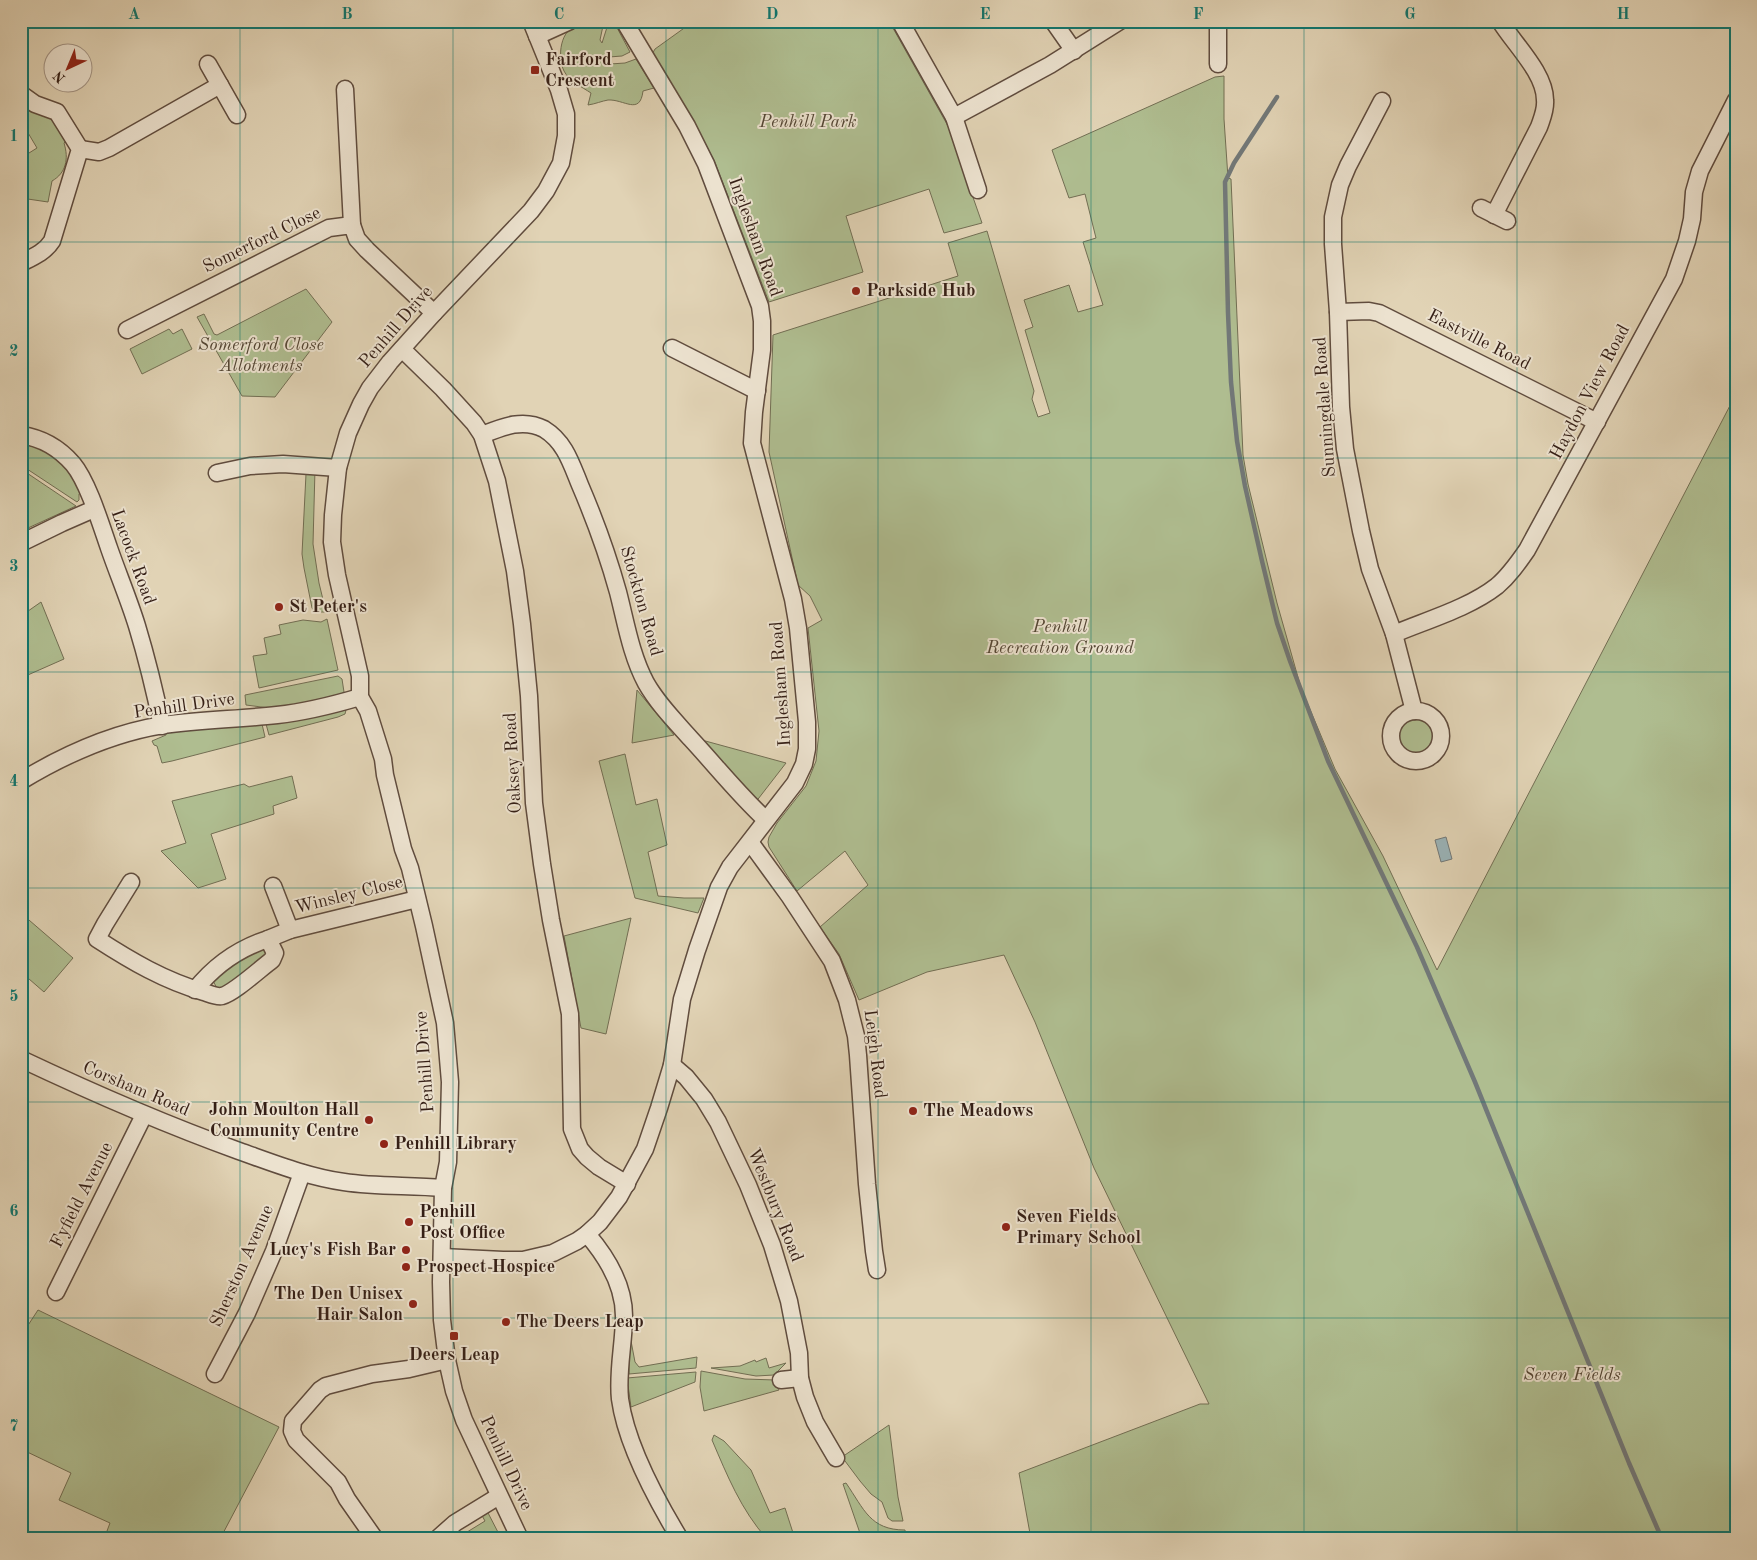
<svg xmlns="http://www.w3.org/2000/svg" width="1757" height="1560" font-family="'Old Standard TT',serif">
  <rect width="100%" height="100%" fill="#e1d3b5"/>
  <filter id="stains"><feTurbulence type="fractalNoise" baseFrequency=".004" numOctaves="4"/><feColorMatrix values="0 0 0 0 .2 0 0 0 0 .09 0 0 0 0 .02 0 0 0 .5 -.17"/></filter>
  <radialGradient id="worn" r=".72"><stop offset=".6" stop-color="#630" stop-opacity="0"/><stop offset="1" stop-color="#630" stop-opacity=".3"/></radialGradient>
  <g fill="#afbd90" stroke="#726e53">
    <path d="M 581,21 L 604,21 L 600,40 L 602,43 L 609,21 L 614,22 L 630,52 L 622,56 L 609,57 L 610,64 L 625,63 L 636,59 L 654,88 L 643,91 C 640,116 624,99 608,100 C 602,101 595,104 588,105 L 591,93 C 582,87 569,81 564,71 C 557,57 560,28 579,25 L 578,23 Z"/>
    <path d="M 694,21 L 889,21 L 948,126 L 982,223 L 944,233 L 929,189 L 846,216 L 863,272 L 769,302 L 714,160 L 687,110 L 676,102 L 650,58 L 655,49 Z"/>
    <path d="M 1224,76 L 1224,119 L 1228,178 L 1231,179 L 1243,455 L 1248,484 L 1277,603 L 1301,688 L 1335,769 L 1383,856 L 1437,970 L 1736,394 L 1736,1539 L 1031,1539 L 1019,1473 L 1200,1404 L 1209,1404 L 1094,1168 L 1035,1022 L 1004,955 L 927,972 L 859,1000 L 839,954 L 820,927 L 868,885 L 845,851 L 797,891 L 769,847 L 768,842 L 769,837 L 777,823 L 806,786 L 816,761 L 819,731 L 808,628 L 822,620 L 810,596 L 798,585 L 769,452 L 773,335 L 958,276 L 948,243 L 987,231 L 1034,391 L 1032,399 L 1038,417 L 1050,413 L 1025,330 L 1033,327 L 1024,300 L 1069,285 L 1078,312 L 1103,305 L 1083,242 L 1096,238 L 1085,194 L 1069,198 L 1052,150 L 1215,77 Z"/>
    <path d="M 21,107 C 30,113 47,113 54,121 C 59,127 62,135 66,141 L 64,143 C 69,159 66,173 52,181 L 48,202 L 21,198 L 21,158 L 37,148 L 21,121 Z"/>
    <path d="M 306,289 L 332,322 L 275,397 L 242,396 L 197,317 L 204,314 L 214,334 L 217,335 Z"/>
    <path d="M 169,329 L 173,334 L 182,329 L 192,349 L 142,374 L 130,349 Z"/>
    <path d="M 21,441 L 31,442 L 64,462 L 82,492 L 79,494 L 79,500 L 77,502 L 21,465 Z"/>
    <path d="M 21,469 L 76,506 L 28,528 L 21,526 Z"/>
    <path d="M 315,469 L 313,544 L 319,583 L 326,612 L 315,612 L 312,608 L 304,568 L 302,554 L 306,474 L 307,472 Z"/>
    <path d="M 41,602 L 64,659 L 21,678 L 21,616 Z"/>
    <path d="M 327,619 L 338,670 L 259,688 L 253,656 L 267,654 L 264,638 L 281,634 L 279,625 L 303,620 L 321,622 Z"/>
    <path d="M 338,676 L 342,679 L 344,692 L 341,694 L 303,704 L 269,708 L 246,705 L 245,695 Z"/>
    <path d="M 637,690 L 674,735 L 632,743 Z"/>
    <path d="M 346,710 L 345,714 L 338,717 L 269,735 L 266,724 Z"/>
    <circle cx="1416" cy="737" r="18"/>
    <path d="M 262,724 L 265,737 L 172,761 L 162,763 L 157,746 L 154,745 L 152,741 L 166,735 L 165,731 Z"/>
    <path d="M 698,739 L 786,763 L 755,803 Z"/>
    <path d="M 625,754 L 636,805 L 657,799 L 667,845 L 648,852 L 658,896 L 684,898 L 704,898 L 698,913 L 635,898 L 599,761 Z"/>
    <path d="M 292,776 L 297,798 L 273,806 L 274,814 L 211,834 L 226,879 L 198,888 L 161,851 L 186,843 L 172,801 L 244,784 L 249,787 Z"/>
    <path d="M 22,914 L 73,958 L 44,992 L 21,972 Z"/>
    <path d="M 631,918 L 606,1034 L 581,1028 L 564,936 Z"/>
    <path d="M 263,948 L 268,953 L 227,988 L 217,988 L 213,981 L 227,965 Z"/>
    <path d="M 38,1310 L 279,1427 L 220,1539 L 122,1539 L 107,1531 L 110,1523 L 59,1500 L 71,1473 L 21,1449 L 21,1336 Z"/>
    <path d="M 631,1341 L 635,1362 L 639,1367 L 697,1357 L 696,1368 L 629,1374 L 629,1349 Z"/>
    <path d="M 766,1358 L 769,1368 L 786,1363 L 774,1375 L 756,1376 L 711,1368 L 740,1366 L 755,1360 L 756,1362 Z"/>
    <path d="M 701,1371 L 745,1379 L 775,1380 L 779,1390 L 704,1411 L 700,1387 Z"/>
    <path d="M 696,1372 L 695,1382 L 631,1407 L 627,1378 Z"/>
    <path d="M 889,1425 L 898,1497 L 903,1521 L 892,1521 L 888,1518 L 882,1502 L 871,1494 L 860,1481 L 842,1457 Z"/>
    <path d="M 714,1435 L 724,1441 L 751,1470 L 770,1513 L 785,1508 L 795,1539 L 767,1539 C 741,1510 727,1475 712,1440 Z"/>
    <path d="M 846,1483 C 864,1509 870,1530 905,1530 L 906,1539 L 862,1539 L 843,1484 Z"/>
    <path d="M 486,1509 L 501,1538 L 443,1539 L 453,1530 L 459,1537 L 485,1521 L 480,1512 Z"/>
  </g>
  <path fill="#9ab4b9" stroke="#727878" d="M 1446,837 L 1452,859 L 1441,862 L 1435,840 Z"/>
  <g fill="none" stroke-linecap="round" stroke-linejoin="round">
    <path stroke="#727878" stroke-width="4.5" d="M 1277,97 L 1234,163 L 1225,182 L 1228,313 L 1231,382 L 1237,441 L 1245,486 L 1262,561 L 1277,623 L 1290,661 L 1328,761 L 1417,947 L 1475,1082 L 1629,1463 L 1662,1539"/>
    <g stroke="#604c3e" stroke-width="19">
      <g id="minor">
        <path d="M 900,21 L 954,117 L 978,190"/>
        <path d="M 1053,21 L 1074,51"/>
        <path d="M 537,36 L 570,21"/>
        <path d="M 208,64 L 237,115"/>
        <path d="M 1218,64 L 1218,21"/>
        <path d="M 345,89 L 352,225"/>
        <path d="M 21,94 L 35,104 L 57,112 L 80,149 L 52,241 C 45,252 33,257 21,263"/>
        <path d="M 1382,101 L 1348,166 L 1340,185 L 1333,217 L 1333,244 L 1338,312 L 1341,407 L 1345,449 L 1361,531 L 1370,569 L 1394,634 L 1414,711"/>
        <path d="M 954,117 L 1050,65 L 1120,21"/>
        <path d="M 80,149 L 99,152 L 109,148 L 220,85"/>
        <path d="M 1481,208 L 1507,221"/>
        <path d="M 1494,215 L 1539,127 C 1542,118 1546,110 1545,100 C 1545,73 1514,44 1500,21"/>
        <path d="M 1338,312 L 1369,311 L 1379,313 L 1597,422"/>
        <path d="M 127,330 L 329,228 L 352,225 L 357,239 L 367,250 L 434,313"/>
        <path d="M 672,348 L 757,391"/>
        <path d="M 402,349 L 443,389 L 474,423 L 482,435 L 497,481 L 515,571 L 522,624 L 529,696 L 534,803 L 542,864 L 551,920 L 570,1014 L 572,1129 L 580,1149 L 587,1157 L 599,1167 L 627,1184"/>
        <path d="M 21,435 C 42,438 60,449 73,464 C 88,482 101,525 109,548 C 118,574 129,600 137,626 C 147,659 155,692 162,726"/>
        <path d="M 482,435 C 502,427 523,418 544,429 C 565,442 571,463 580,485 C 595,520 608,556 618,592 C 626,623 631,655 646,683 C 658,704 675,721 691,739 C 716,766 739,795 766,820"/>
        <path d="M 217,473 L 250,466 L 283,464 L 338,468"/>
        <path d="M 21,543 L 62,523 L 94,509"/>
        <path d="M 1394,634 C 1427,620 1469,608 1497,586 C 1509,576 1518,563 1527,550 L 1674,279 L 1687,241 L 1692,219 L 1694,192 L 1700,171 L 1736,100"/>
        <circle cx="1416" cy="736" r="25"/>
        <path d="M 21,781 C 64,755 113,733 163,725 C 201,720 240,719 277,715 C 305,712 333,705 360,697"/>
        <path d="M 750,842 L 790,897 L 832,961 L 847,1000 L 856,1036 L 858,1055 L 867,1184 L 874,1251 L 877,1270"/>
        <path d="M 131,882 L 105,924 L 97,939 C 131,961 165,981 204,992 C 210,994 216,997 222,996 C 234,993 261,968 272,960 L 275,953 L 268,939 L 290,930 L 417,899"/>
        <path d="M 273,886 L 290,930"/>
        <path d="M 195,990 C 214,966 240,948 268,939"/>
        <path d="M 21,1059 C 93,1093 164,1124 239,1151 C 273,1163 308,1177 344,1182 C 377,1187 410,1185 443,1188"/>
        <path d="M 672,1065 L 686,1077 L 704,1099 L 718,1122 L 748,1185 L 772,1245 L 789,1301 L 799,1353 L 800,1378 L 805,1397 L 815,1422 L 836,1458"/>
        <path d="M 587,1234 C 606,1256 624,1285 624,1316 C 624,1344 617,1371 620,1399 C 626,1443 657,1501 680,1539"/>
        <path d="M 442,1257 L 503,1260 L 523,1260 L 553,1253 L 577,1241 L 587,1234 L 600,1222 L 619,1197 L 645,1149 L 659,1108 L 672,1065 L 682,999 L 697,950 L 719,887 L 730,867 L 795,783 L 804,764 L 807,749 L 807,722 L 798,628 L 793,599 L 752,443 L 754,412 L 762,350 L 762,321 L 760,306 L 706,164 L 687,126 L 624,21"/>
        <path d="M 56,1292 L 144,1115"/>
        <path d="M 215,1374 L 247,1313 L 274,1251 L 302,1173"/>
        <path d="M 781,1380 L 800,1378"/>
        <path d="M 375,1539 L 347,1499 L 338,1482 L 296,1440 L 292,1431 L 293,1421 L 320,1390 L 326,1386 L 372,1374 L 409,1369 L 447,1360"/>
        <path d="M 437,1539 L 455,1523 L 499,1496"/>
        <path d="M 520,1539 L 464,1420 L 454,1391 L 447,1360 L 442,1320 L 441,1282 L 443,1188 L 448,1162 L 450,1082 L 445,1023 L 424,926 L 410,868 L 403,849 L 385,775 L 383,759 L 368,711 L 360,697 L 360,676 L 337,575 L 332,542 L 333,515 L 338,468 L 348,433 L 361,404 L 370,388 L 390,362 L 434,313 L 531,211 L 546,191 L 561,163 L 566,136 L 566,114 L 559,90 L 531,21"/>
      </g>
    </g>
    <use href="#minor" stroke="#ece2cf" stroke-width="16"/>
  </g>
  <path fill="none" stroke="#0f766e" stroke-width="1" stroke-opacity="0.55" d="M 240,21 L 240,1539M 453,21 L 453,1539M 666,21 L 666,1539M 878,21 L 878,1539M 1091,21 L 1091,1539M 1304,21 L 1304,1539M 1517,21 L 1517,1539M 21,242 L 1736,242M 21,458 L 1736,458M 21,672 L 1736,672M 21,888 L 1736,888M 21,1102 L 1736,1102M 21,1318 L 1736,1318"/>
  <g fill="#8f2418" stroke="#ece2cf" stroke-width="2">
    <rect x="530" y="65" width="10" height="10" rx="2.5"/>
    <circle cx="856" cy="291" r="5"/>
    <circle cx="279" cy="607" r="5"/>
    <circle cx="913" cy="1111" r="5"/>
    <circle cx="369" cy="1120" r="5"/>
    <circle cx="384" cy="1144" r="5"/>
    <circle cx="409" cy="1222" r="5"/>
    <circle cx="1006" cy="1227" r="5"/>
    <circle cx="406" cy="1250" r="5"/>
    <circle cx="406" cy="1267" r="5"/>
    <circle cx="413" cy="1304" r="5"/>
    <circle cx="506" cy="1322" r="5"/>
    <rect x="449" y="1331" width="10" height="10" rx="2.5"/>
  </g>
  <g text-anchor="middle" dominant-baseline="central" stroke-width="4" stroke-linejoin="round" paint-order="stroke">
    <g font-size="18" font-weight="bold" fill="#351f16" stroke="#ece2cf" text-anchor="start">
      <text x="545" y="60">Fairford<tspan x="545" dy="21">Crescent</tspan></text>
      <text x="866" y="291">Parkside Hub</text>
      <text x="289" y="607">St Peter's</text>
      <text x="359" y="1110" text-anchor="end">John Moulton Hall<tspan x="359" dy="21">Community Centre</tspan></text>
      <text x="923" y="1111">The Meadows</text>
      <text x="394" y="1144">Penhill Library</text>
      <text x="419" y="1212">Penhill<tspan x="419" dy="21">Post Office</tspan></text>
      <text x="1016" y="1217">Seven Fields<tspan x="1016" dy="21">Primary School</tspan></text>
      <text x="396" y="1250" text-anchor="end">Lucy's Fish Bar</text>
      <text x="416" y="1267">Prospect Hospice</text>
      <text x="403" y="1294" text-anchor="end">The Den Unisex<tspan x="403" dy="21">Hair Salon</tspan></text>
      <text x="516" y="1322">The Deers Leap</text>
      <text x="454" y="1355" text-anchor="middle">Deers Leap</text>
    </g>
    <g font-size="18" font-style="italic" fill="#544634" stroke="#ece2cf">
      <text x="808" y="122">Penhill Park</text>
      <text x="261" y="345">Somerford Close<tspan x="261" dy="21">Allotments</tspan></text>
      <text x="1060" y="627">Penhill<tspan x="1060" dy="21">Recreation Ground</tspan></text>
      <text x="1572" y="1375">Seven Fields</text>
    </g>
    <g font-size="18" fill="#351f16" stroke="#ece2cf">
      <text transform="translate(755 237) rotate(70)">Inglesham Road</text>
      <text transform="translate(262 240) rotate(-26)">Somerford Close</text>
      <text transform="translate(396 327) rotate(-49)">Penhill Drive</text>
      <text transform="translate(1479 340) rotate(27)">Eastville Road</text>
      <text transform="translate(1590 392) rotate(-62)">Haydon View Road</text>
      <text transform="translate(1325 407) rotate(-94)">Sunningdale Road</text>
      <text transform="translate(133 557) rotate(70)">Lacock Road</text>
      <text transform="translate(641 601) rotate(74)">Stockton Road</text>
      <text transform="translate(781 684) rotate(-94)">Inglesham Road</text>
      <text transform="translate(184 706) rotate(-8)">Penhill Drive</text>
      <text transform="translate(513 763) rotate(-93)">Oaksey Road</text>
      <text transform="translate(349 895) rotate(-14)">Winsley Close</text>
      <text transform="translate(875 1054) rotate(83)">Leigh Road</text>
      <text transform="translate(425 1062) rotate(-94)">Penhill Drive</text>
      <text transform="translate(136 1089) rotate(23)">Corsham Road</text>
      <text transform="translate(82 1195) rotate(-63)">Fyfield Avenue</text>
      <text transform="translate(775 1205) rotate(68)">Westbury Road</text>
      <text transform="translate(242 1266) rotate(-66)">Sherston Avenue</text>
      <text transform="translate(506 1463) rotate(65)">Penhill Drive</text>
    </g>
  </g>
  <rect width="1757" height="1560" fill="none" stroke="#e1d3b5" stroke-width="55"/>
  <g transform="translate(68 68) rotate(224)"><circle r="24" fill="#ece2cf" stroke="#a39485"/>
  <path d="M0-4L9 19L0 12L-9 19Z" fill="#8f2418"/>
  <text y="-8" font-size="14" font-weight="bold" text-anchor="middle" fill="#351f16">N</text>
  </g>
  <rect x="28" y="28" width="1702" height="1504" fill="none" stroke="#0f766e" stroke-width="2"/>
  <g font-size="16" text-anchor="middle" font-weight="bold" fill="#0f766e">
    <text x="134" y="19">A</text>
    <text x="347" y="19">B</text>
    <text x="559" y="19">C</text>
    <text x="772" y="19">D</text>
    <text x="985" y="19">E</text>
    <text x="1198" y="19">F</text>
    <text x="1410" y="19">G</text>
    <text x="1623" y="19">H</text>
    <text x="14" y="141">1</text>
    <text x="14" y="356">2</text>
    <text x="14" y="571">3</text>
    <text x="14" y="786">4</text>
    <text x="14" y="1001">5</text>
    <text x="14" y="1216">6</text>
    <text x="14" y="1431">7</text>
  </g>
  <rect width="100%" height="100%" filter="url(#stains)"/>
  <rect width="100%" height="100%" fill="url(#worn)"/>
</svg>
